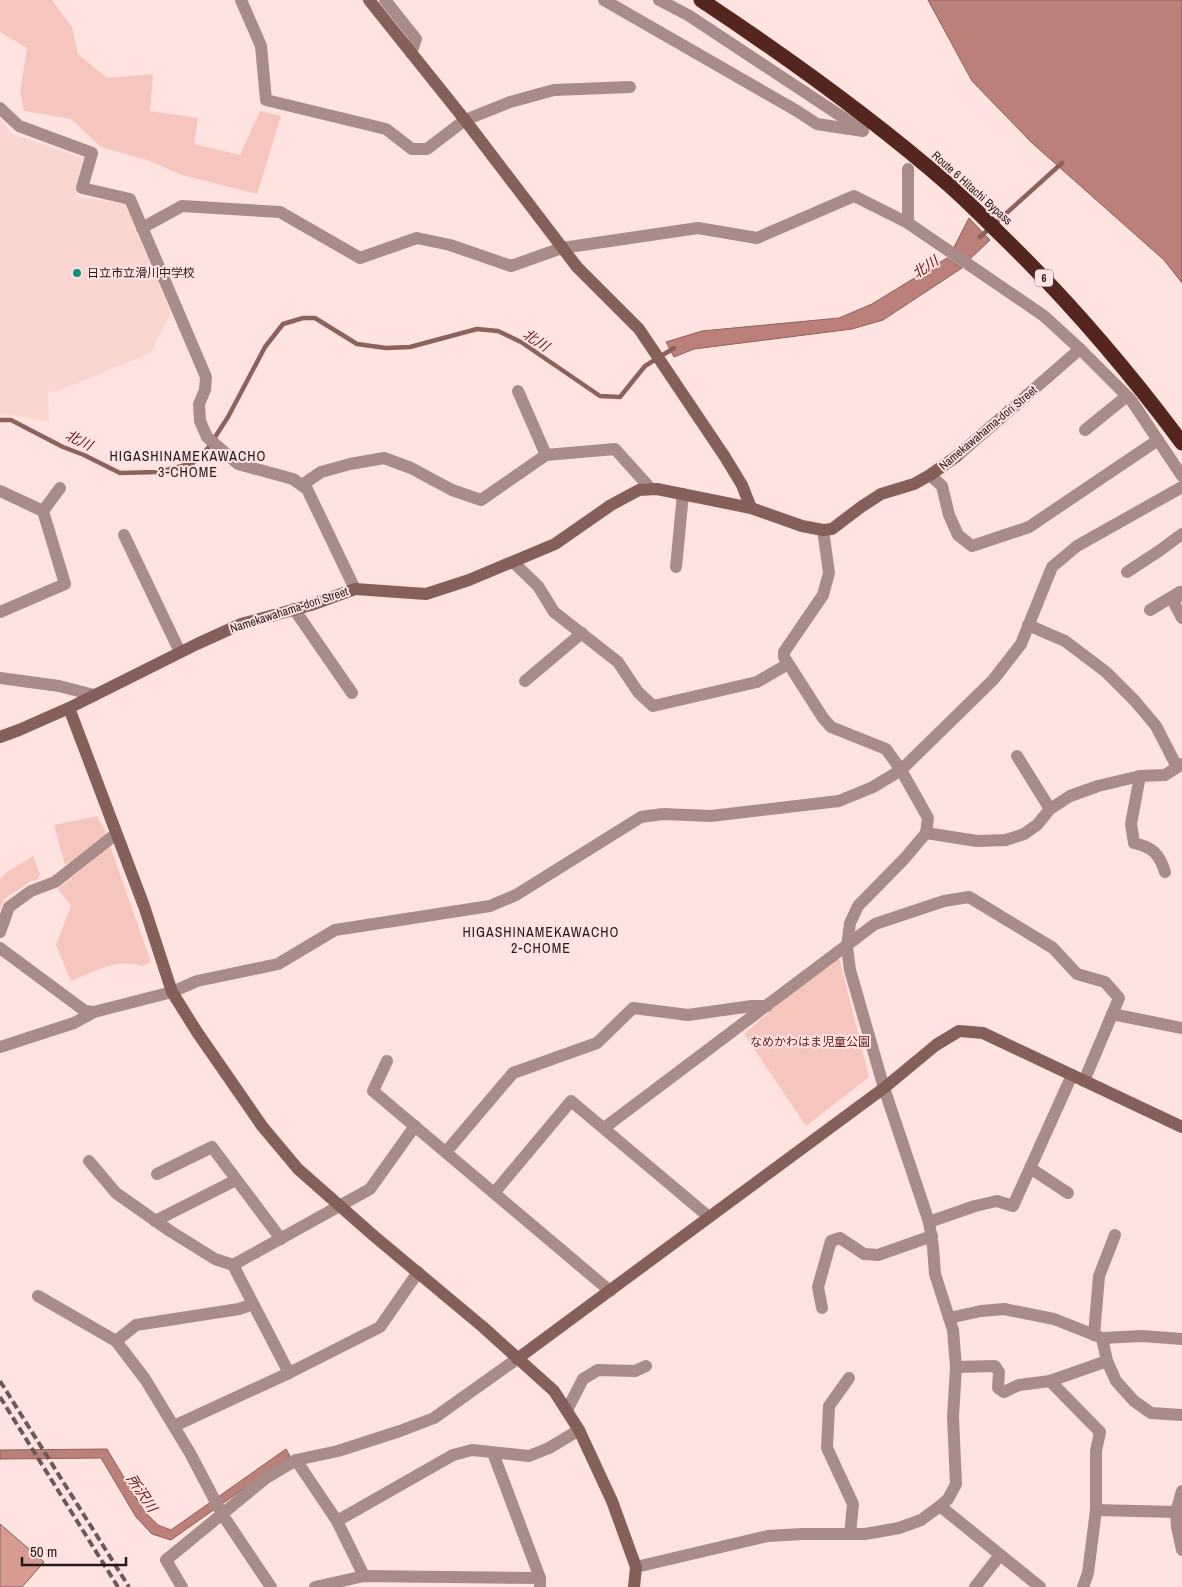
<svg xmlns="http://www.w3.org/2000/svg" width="1182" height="1587" font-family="'Archivo Narrow','Noto Sans JP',sans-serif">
  <rect width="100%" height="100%" fill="#ffe3e0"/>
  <path fill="#fad6d1" d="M 0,118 L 10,133 L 83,158 L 76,196 L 127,204 L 171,313 L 151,353 L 58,391 L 48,392 L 49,422 L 0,413 Z"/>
  <g fill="#f6c5be">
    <path d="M 0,0 L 52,0 L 72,27 L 78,54 L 107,78 L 153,74 L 150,111 L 198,118 L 194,144 L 240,155 L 260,111 L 281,116 L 257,194 L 182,175 L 150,161 L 101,147 L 71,119 L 24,111 L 20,91 L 27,48 L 0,32 Z"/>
    <path d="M 97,816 L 108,836 L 65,865 L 54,825 Z"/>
    <path d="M 110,846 L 151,962 L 142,966 C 117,958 94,972 71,981 L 56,945 L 71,906 L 58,889 Z"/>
    <path d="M 33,856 L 40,874 L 37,880 L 31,881 L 4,899 L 0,910 L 0,879 L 7,872 Z"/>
    <path d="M 838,953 L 869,1077 L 806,1126 L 744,1034 Z"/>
  </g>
  <g fill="#ba8079" stroke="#8d615c">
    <path d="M 928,0 L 1182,0 L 1182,283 L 1164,260 L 1032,143 L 972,81 Z"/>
    <path d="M 969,218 L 990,240 L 969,260 L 953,249 Z"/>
    <path d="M 947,258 L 962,268 L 883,320 L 852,329 L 694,349 L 674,357 L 666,342 L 702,331 L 839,318 L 872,304 Z"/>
    <path d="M 107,1449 L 144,1511 L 158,1525 L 171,1530 L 286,1449 L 290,1456 L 171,1540 L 152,1534 L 136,1517 L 101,1458 L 0,1459 L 0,1450 Z"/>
  </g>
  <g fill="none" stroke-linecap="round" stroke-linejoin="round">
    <g stroke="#8d615c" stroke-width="4.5">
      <path d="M 980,237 L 1062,163"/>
      <path d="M 0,420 L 11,420 L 63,447 L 84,455 L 120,473 L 159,472 L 193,463 L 208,448 L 228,417 L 265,347 L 283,324 L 303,318 L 315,318 L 357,344 L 386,348 L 410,347 L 477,329 L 498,331 L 521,342 L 600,396 L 620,397 L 645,366 L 674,348"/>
    </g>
  </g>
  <path fill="#d79b93" stroke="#79625f" d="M 0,1524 L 44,1562 L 22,1587 L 0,1587 Z"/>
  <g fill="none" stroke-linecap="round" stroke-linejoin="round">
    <g stroke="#a78c89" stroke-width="12">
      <path d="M 241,0 L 261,46 L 266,100 L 386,129 L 412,149 L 427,149 L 465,120 L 510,102 L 554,90 L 630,87"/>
      <path d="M 385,0 L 416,39 L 411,53"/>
      <path d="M 604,0 L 797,111 L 817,124 L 863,131"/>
      <path d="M 659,0 L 688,15 L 859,128"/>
      <path d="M 0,108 L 19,126 L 92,153 L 82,188 L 130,199 L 206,377 L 205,390 L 199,404 L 200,421 L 207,437 L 238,464 L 293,479 L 307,489 L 355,589"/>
      <path d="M 908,223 L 1044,316 L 1080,349 L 1131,400 L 1182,476"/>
      <path d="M 142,228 L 182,206 L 280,212 L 360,258 L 417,238 L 450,245 L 511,266 L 562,248 L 698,228 L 757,238 L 854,196 L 908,223 L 908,169"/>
      <path d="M 518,391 L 546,455 L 615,449 L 651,489"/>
      <path d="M 1085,430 L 1127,396"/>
      <path d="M 957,456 L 1080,349"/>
      <path d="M 930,475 L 942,486 L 949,515 L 958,535 L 972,546 L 1029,527 L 1158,440"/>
      <path d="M 302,485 L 321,472 L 350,464 L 384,458 L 411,468 L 452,490 L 481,500 L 546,455"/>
      <path d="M 0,491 L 43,511 L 60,488"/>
      <path d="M 124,535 L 180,652"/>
      <path d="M 513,562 L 538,586 L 554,612 L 618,662 L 638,692 L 653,706 L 757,682 L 788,664"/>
      <path d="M 676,567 L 683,494"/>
      <path d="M 1127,572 L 1159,551 L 1182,534"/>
      <path d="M 1180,592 L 1174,603 L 1182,618"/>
      <path d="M 294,609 L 352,693"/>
      <path d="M 1150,610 L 1180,592"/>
      <path d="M 0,612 L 65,584 L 43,511"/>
      <path d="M 1028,625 L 1065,641 L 1106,672 L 1135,701 L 1156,726 L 1177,767"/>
      <path d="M 0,678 L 59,686 L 94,695"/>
      <path d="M 525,681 L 582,633"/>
      <path d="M 1017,756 L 1050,809"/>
      <path d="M 1140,776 L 1131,824 L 1134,843 C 1152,847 1159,853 1165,872"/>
      <path d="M 926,833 L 977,841 L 1006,840 L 1024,834 L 1037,825 L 1050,809 L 1070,796 L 1098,786 L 1140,776 L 1165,775 L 1182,764"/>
      <path d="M 0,932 L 9,907 L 31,891 L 55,882 L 116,834"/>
      <path d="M 0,948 L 85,1011 L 94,1012 L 172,992 L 197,981 L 278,964 L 335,930 L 490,906 L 516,895 L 641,817 L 663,814 L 711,816 L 839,801 L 873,787 L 901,770 L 993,680 L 1021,644 L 1052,567 L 1077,546 L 1182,487"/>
      <path d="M 1112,1014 L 1182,1028"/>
      <path d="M 0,1047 L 74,1023 L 94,1012"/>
      <path d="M 387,1061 L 373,1091 L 610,1291"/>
      <path d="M 415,1126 L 370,1189 L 233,1265 L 289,1373 L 380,1327 L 418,1272"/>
      <path d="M 604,1128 L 875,924 L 944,901 L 969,897 L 1053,948 L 1077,974 L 1105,982 L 1119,998 L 1084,1081"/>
      <path d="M 446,1152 L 513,1073 L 597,1043 L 633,1008 L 688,1015 L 752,1006 L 767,1006"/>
      <path d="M 89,1161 L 116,1193 L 170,1231 L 215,1259 L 233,1265"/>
      <path d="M 1030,1168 L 1068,1193"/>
      <path d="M 157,1174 L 212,1147 L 281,1239"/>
      <path d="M 494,1193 L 571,1101 L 709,1217"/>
      <path d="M 155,1221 L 236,1180"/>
      <path d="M 929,1222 L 975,1206 L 997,1201 L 1013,1206 L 1072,1075"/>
      <path d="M 38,1296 L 116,1341 L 145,1379 L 190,1453 L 222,1514 L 271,1587"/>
      <path d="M 822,1308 L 818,1287 L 831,1241 L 840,1238 L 864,1254 L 878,1255 L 932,1236"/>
      <path d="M 949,1318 L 981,1311 L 1004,1309 L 1054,1319 L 1102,1338 L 1142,1336 L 1182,1339"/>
      <path d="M 1094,1335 L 1099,1276 L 1115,1235"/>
      <path d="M 1102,1338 L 1107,1361 L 1116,1381 L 1134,1401 L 1151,1413 L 1182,1415"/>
      <path d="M 116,1341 L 136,1325 L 239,1309 L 253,1304"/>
      <path d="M 956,1367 L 995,1366 L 999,1372 L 998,1388 L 1004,1392 L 1019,1385 L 1050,1381 L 1107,1361"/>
      <path d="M 849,1378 L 829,1406 L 827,1448 L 853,1504 L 850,1534"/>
      <path d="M 1050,1381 L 1100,1432 L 1096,1451 L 1096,1510 L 1088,1573 L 1083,1587"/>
      <path d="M 567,1410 L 583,1379 L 598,1370 L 635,1371 L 646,1366"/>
      <path d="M 174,1426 L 289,1373"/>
      <path d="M 493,1453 L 540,1578 L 540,1587"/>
      <path d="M 296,1460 L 337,1521 L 364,1576"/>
      <path d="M 1182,1491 L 1176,1512 L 1177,1527 L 1182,1550"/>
      <path d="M 940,1506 L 1040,1587"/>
      <path d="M 1096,1510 L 1176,1512"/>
      <path d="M 337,1521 L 453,1455 L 472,1450 L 529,1456 L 549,1448 L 579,1430"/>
      <path d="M 636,1567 L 768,1536 L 802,1534 L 865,1534 L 899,1528 L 921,1520 L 940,1506 L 948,1499 L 956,1484 L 953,1417 L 956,1367 L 953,1330 L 935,1274 L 933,1247 L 929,1222 L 884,1088 L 850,970 L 847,947 L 850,923 L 858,906 L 905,858 L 926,833 L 928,818 L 901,770 L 886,749 L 831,727 L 823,718 L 784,657 L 784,652 L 823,595 L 829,573 L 823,530"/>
      <path d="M 182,1587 L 166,1560 L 266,1478 L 296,1460 L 338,1451 L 400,1431 L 434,1418 L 517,1359"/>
      <path d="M 315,1587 L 364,1576 L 540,1578"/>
      <path d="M 975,1587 L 1000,1555"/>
    </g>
    <g stroke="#85605b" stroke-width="12">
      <path d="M 369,0 L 465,120 L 577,267 L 639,329 L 725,457 L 742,485 L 751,508"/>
      <path d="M 69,708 L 144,906 L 172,992 L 197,1032 L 262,1126 L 298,1169 L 374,1236 L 483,1327 L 554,1391 L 579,1430 L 612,1501 L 636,1567 L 634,1587"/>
      <path d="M 0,737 L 19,730 L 69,708 L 197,644 L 241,624 L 311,605 L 355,589 L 426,594 L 469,580 L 555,544 L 611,505 L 639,490 L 657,489 L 751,508 L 802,526 L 823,530 L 832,529 L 861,507 L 881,494 L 914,484 L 930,475 L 957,456"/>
      <path d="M 517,1359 L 884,1088 L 936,1045 L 959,1031 L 983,1033 L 1182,1127"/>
    </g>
    <path stroke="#552520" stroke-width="15" d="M 701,0 C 787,57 871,117 949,185 C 967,201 984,218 1001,235 C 1067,299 1127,369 1182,443"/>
    <g stroke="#695958" stroke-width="4" stroke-dasharray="8 4" stroke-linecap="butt">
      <path d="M 0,1381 L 129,1587"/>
      <path d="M 0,1397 L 118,1587"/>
    </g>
  </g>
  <circle fill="#0b937e" stroke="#ffe3e0" stroke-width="2" cx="77" cy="273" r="5"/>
  <g text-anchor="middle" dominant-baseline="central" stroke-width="4" stroke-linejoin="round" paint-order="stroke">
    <rect fill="#ffe3e0" stroke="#665655" stroke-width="1" x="1035" y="269.5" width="18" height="17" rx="4"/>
    <g font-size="11" font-weight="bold" fill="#241a19">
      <text x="1044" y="278">6</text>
    </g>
    <g font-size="12" fill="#241a19" stroke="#ffe3e0">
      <text transform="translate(972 188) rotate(42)">Route 6 Hitachi Bypass</text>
      <text transform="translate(988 428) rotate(-40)">Namekawahama-dori Street</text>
      <text transform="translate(289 610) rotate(-18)">Namekawahama-dori Street</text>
    </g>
    <g font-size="12" fill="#241a19" stroke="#ffe3e0" text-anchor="start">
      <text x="87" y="273">日立市立滑川中学校</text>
    </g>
    <g font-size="12" fill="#611a16" stroke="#ffe3e0">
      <text x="810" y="1042">なめかわはま児童公園</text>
    </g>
    <g font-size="14" font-style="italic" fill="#68201c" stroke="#ffe3e0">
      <text transform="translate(925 267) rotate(-34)">北川</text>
      <text transform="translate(536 340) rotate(33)">北川</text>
      <text transform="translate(79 440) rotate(26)">北川</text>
      <text transform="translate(142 1493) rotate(56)">所沢川</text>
    </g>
    <g font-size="14" letter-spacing="1" fill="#241a19" stroke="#ffe3e0">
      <text x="188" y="456">HIGASHINAMEKAWACHO<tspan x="188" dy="16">3-CHOME</tspan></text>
      <text x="541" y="932">HIGASHINAMEKAWACHO<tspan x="541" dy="16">2-CHOME</tspan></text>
    </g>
  </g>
  <path d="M22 1557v8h104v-8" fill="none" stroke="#241a19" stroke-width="2.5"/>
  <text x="30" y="1557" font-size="15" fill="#241a19" stroke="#ffe3e0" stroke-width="4" paint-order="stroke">50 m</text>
</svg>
